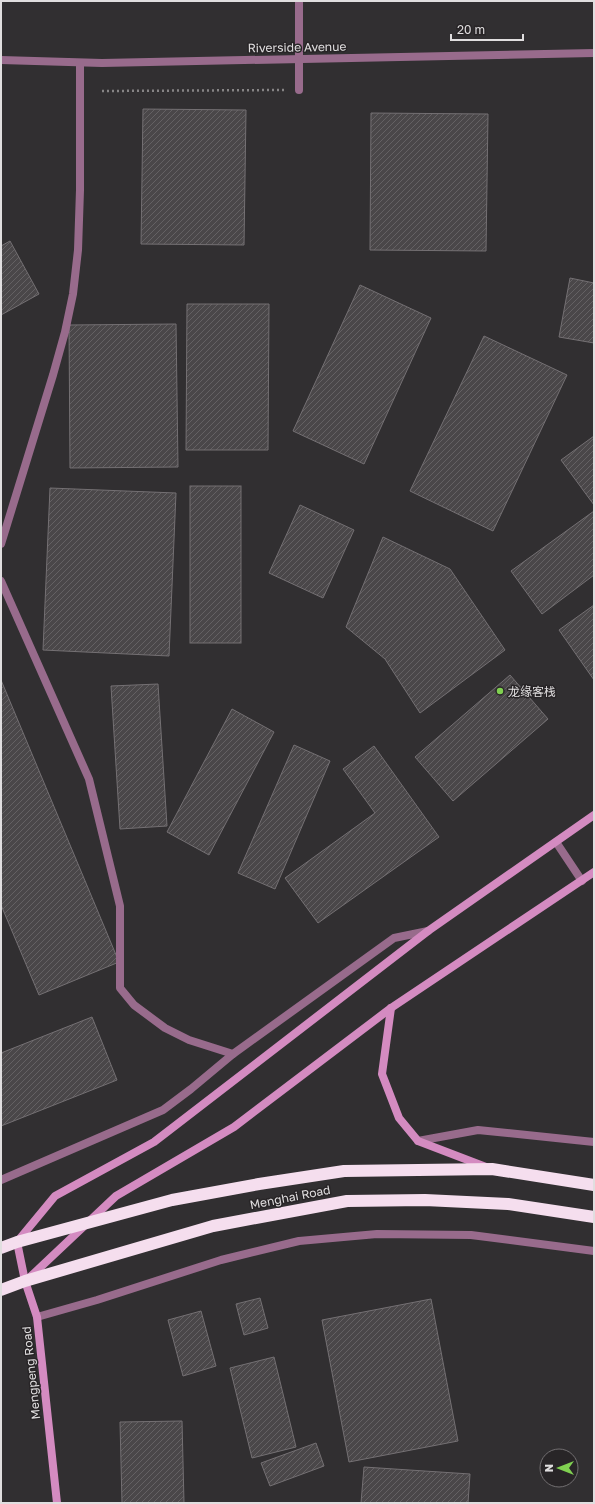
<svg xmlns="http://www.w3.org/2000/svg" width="595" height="1504" font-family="'Golos Text','Noto Sans SC',sans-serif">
  <defs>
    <pattern id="building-hatch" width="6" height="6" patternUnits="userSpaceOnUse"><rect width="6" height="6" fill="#4a4749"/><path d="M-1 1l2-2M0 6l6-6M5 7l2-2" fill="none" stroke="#646163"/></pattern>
  </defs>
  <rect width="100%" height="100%" fill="#312f31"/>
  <g fill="url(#building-hatch)" stroke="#747073">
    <path d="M 143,109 L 246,110 L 244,245 L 141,244 Z"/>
    <path d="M 371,113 L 488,114 L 486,251 L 370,250 Z"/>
    <path d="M 10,241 L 39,294 L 1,315 L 1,246 Z"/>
    <path d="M 570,278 L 594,283 L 594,343 L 559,337 Z"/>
    <path d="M 360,285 L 431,318 L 364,464 L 293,431 Z"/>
    <path d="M 187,304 L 269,304 L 268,450 L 186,450 Z"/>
    <path d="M 176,324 L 178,467 L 70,468 L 69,325 Z"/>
    <path d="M 484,336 L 567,375 L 493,531 L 410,491 Z"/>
    <path d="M 594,436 L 594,505 L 561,460 Z"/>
    <rect x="190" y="486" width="51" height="157"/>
    <path d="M 50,488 L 176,493 L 169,656 L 43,650 Z"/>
    <path d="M 300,505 L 354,530 L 323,598 L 269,573 Z"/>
    <path d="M 594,511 L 594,575 L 542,614 L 511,571 Z"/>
    <path d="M 383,537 L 450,569 L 505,650 L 420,713 L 385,659 L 346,627 Z"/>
    <path d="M 594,605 L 594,680 L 559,630 Z"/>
    <path d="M 510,675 L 548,719 L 453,801 L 415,757 Z"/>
    <path d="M 1,680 L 119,962 L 39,995 L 1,905 Z"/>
    <path d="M 158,684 L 167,826 L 120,829 L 111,686 Z"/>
    <path d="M 232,709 L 274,732 L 209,855 L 167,832 Z"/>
    <path d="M 294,745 L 330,761 L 275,889 L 238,873 Z"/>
    <path d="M 374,746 L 439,837 L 318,923 L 285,878 L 375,813 L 343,769 Z"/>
    <path d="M 92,1017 L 117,1080 L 1,1126 L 1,1053 Z"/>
    <path d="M 260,1298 L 268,1328 L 244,1335 L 236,1304 Z"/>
    <path d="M 431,1299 L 458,1441 L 349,1462 L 322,1320 Z"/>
    <path d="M 201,1311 L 216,1366 L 183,1376 L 168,1320 Z"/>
    <path d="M 274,1357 L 296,1447 L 252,1458 L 230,1368 Z"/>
    <path d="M 182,1421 L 184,1503 L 122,1503 L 120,1422 Z"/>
    <path d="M 316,1443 L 324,1466 L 270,1486 L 261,1463 Z"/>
    <path d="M 364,1467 L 470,1474 L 468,1503 L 361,1503 Z"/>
  </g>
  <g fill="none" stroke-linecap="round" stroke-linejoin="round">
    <path stroke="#878586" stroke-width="2.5" stroke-dasharray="2 3" stroke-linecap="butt" d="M 102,91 L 284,90"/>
    <g stroke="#986b8c" stroke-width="8">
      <path d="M 1,60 L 102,63 L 594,53"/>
      <path d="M 1,544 L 53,375 L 65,332 L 73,294 L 78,250 L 80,190 L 80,63"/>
      <path d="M 1,581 L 89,779 L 120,906 L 120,988 L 134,1005 L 165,1028 L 189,1040 L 233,1054"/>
      <path d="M 556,842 L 582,881"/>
      <path d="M 418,1141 L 478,1130 L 594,1142"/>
      <path d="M 1,1180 L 163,1110 L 191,1089 L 233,1054 L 394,938 L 428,931"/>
      <path d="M 37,1317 L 97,1300 L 221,1260 L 299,1241 L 377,1234 L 471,1235 L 594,1251"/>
    </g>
    <g stroke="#d48bc1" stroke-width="8">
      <path d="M 391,1008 L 382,1074 L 399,1118 L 418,1141 L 486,1167"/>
      <path d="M 28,1279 L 116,1196 L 234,1127 L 391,1008 L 594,872"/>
      <path d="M 57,1503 L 37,1317 L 25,1281 L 17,1242 L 55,1196 L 154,1142 L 428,931 L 594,815"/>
    </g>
    <g stroke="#f5deee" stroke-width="12">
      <path d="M 1,1248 L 17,1242 L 172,1200 L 259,1184 L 344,1171 L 492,1169 L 594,1185"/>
      <path d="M 1,1290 L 25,1281 L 213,1226 L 347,1201 L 425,1200 L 508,1204 L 594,1217"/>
    </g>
    <path stroke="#986b8c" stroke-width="8" d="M 299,90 L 299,1"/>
  </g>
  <circle fill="#80d051" stroke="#282527" stroke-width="1.5" cx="500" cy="691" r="4"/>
  <g text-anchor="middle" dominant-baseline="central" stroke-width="3" stroke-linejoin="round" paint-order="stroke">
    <g font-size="12" fill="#e0dedf" stroke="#282527">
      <text transform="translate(297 47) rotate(-1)">Riverside Avenue</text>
      <text transform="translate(290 1197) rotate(-11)">Menghai Road</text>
      <text transform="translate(31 1373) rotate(-96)">Mengpeng Road</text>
    </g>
    <g font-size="12" fill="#e0dedf" stroke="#282527" text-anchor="start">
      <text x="508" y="691">龙缘客栈</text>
    </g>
  </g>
  <rect width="595" height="1504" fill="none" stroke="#e0dedf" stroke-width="4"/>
  <g transform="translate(559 1468) rotate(270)"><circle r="19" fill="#282527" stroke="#726f71"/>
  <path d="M0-3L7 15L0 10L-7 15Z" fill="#80d051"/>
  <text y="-6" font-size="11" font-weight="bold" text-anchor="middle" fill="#e0dedf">N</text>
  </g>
  <path d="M451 34v6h72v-6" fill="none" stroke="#e0dedf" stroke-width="2"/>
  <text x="457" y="34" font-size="12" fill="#e0dedf" stroke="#282527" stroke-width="3" paint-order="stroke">20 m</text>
</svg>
